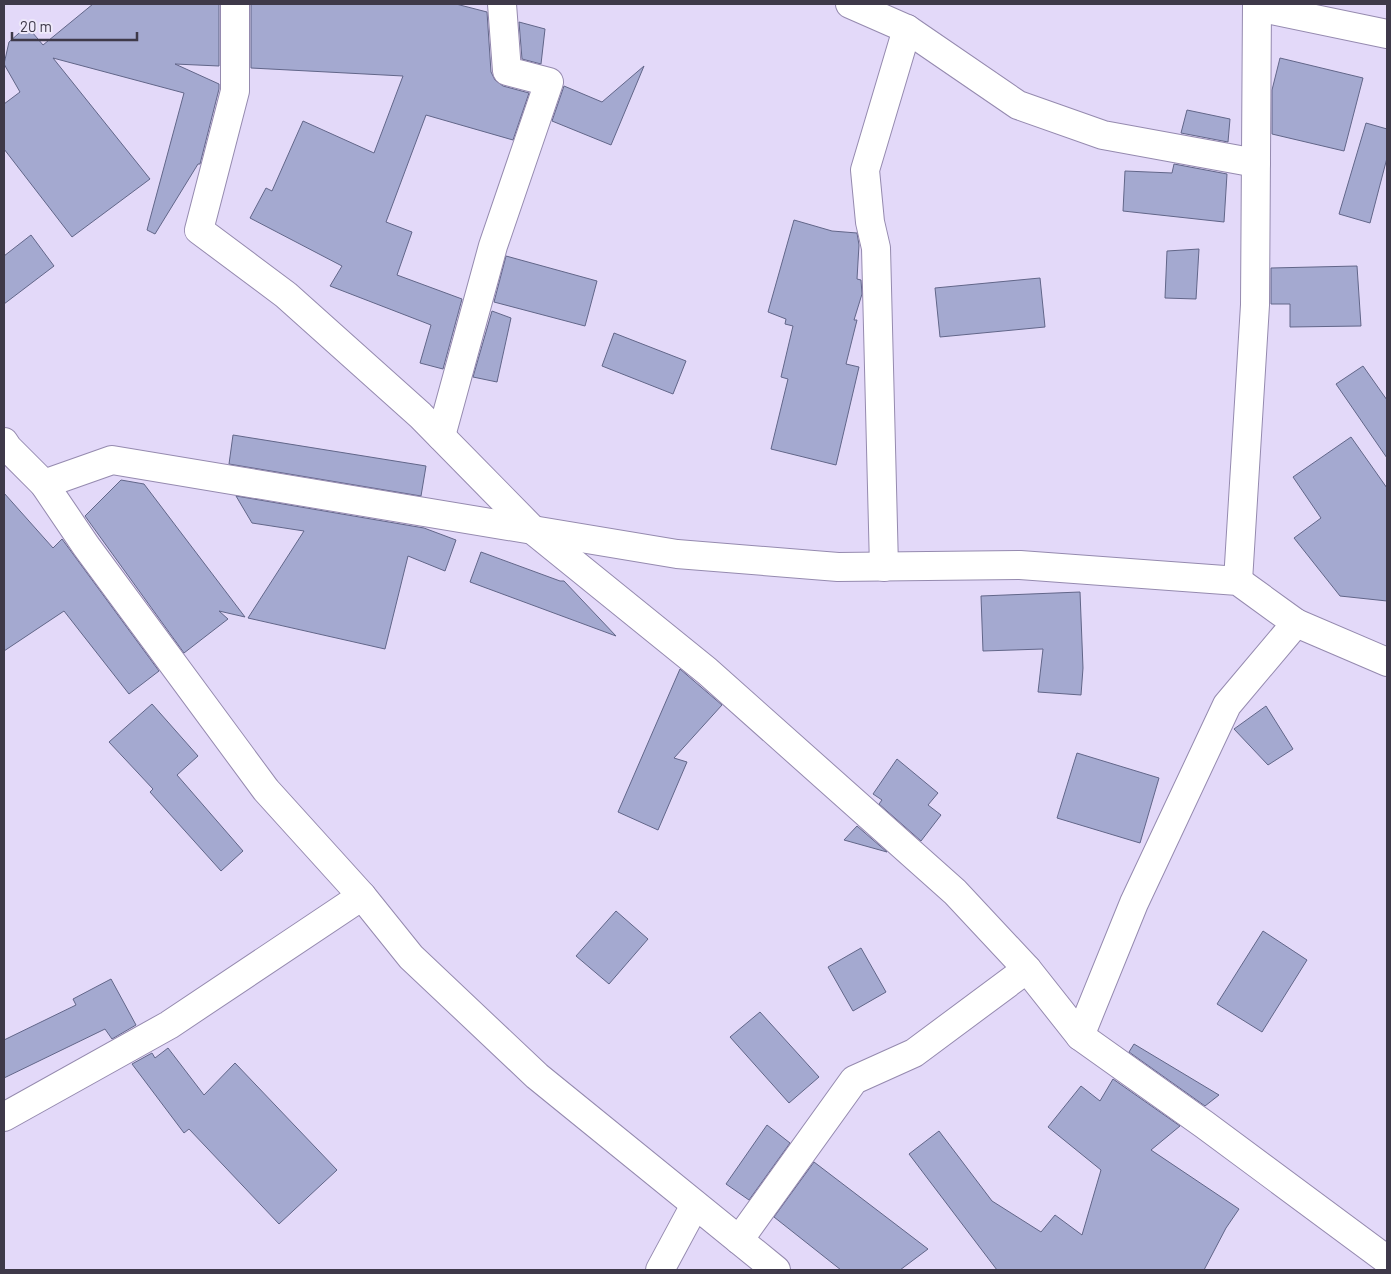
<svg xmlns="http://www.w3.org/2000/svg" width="1391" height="1274" font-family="Barlow,sans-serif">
  <rect width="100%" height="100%" fill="#e3d9f9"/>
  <g fill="#a4a9d0" stroke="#626689">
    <path d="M 93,4 L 219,4 L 219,66 L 175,64 L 219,84 L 219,89 L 200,164 L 198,164 L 155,234 L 147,230 L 184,93 L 53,58 L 150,179 L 72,237 L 4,149 L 4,104 L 20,92 L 4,64 L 9,42 L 27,26 L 43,45 Z"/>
    <path d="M 251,4 L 456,4 L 487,12 L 491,72 L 495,80 L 503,86 L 529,93 L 513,140 L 426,115 L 386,222 L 412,232 L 397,275 L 462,299 L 443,369 L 420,363 L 431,325 L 330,286 L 342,266 L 250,218 L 266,188 L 272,191 L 303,121 L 374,153 L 403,76 L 251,68 Z"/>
    <path d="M 519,22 L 545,29 L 541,64 L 522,59 Z"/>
    <path d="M 1280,58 L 1363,78 L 1344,151 L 1272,134 L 1272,90 Z"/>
    <path d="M 644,66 L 611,145 L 552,121 L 564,86 L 602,102 Z"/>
    <path d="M 1187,110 L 1230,119 L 1228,142 L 1181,133 Z"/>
    <path d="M 1366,123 L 1387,129 L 1387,158 L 1370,223 L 1339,214 Z"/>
    <path d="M 1174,164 L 1227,174 L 1224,222 L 1123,211 L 1125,171 L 1172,173 Z"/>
    <path d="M 794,220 L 832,231 L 857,233 L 859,245 L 857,279 L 861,280 L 862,294 L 854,320 L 857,320 L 846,364 L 859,367 L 836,465 L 771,449 L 788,379 L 781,377 L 793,326 L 785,324 L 786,319 L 768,312 Z"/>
    <path d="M 31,235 L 54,266 L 4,304 L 4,256 Z"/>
    <path d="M 1199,249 L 1196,299 L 1165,298 L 1167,251 Z"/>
    <path d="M 506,256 L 597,281 L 585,326 L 494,302 Z"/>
    <path d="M 1357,266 L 1361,326 L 1290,327 L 1290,304 L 1271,304 L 1271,268 Z"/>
    <path d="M 1040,278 L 1045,327 L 940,337 L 935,288 Z"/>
    <path d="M 492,311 L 511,318 L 497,382 L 473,377 Z"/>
    <path d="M 614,333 L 686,361 L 673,394 L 602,366 Z"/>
    <path d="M 1363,366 L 1387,400 L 1387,458 L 1336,384 Z"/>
    <path d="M 233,435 L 426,466 L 421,496 L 229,464 Z"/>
    <path d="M 1351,437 L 1387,488 L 1387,601 L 1340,596 L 1294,538 L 1321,518 L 1293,477 Z"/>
    <path d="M 121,480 L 144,484 L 245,617 L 219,611 L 228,619 L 184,653 L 85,516 Z"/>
    <path d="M 4,493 L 53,548 L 62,539 L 159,671 L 129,694 L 64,611 L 4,651 Z"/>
    <path d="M 236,496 L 424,528 L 456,540 L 445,571 L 408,556 L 385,649 L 248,618 L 304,531 L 252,523 Z"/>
    <path d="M 481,552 L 560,581 L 564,581 L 616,636 L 470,582 Z"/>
    <path d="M 1080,592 L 1083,668 L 1081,695 L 1038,692 L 1043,649 L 983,651 L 981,596 Z"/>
    <path d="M 680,669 L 722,705 L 674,758 L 687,762 L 658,830 L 618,812 Z"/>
    <path d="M 152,704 L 198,756 L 177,775 L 243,851 L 221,871 L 150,792 L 153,789 L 109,742 Z"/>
    <path d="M 1266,706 L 1293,749 L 1268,765 L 1234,729 Z"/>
    <path d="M 1077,753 L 1159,778 L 1140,843 L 1057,818 Z"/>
    <path d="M 897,759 L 938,793 L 928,805 L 941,815 L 921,841 L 879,804 L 882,800 L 873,794 Z"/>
    <path d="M 857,826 L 887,852 L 844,840 Z"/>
    <path d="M 616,911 L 648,939 L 609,984 L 576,956 Z"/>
    <path d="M 1263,931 L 1307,960 L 1262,1032 L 1217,1004 Z"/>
    <path d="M 861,948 L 886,992 L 853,1011 L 828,967 Z"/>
    <path d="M 111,979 L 136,1025 L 112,1039 L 105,1029 L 4,1078 L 4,1040 L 76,1005 L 73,999 Z"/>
    <path d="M 760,1012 L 819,1077 L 789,1103 L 730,1037 Z"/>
    <path d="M 1134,1044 L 1219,1095 L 1205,1106 L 1129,1052 Z"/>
    <path d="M 168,1048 L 204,1095 L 235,1063 L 337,1170 L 279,1224 L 189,1129 L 184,1133 L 132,1064 L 152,1053 L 155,1058 Z"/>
    <path d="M 1113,1079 L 1180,1126 L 1151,1150 L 1239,1209 L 1226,1228 L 1204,1270 L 997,1270 L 909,1154 L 939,1131 L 992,1201 L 1041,1232 L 1055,1215 L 1082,1235 L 1101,1170 L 1048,1127 L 1081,1086 L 1100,1101 Z"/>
    <path d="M 767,1125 L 790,1143 L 749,1200 L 726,1184 Z"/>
    <path d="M 814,1162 L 928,1249 L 900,1270 L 841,1270 L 774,1217 Z"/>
  </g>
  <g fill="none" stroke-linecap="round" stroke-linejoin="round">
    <g stroke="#958aaf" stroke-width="30">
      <g id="minor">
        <path d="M 235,4 L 235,91 L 199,230 L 286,295 L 420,415 L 534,531 L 707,671 L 955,892 L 1027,969 L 1080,1036 L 1205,1125 L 1387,1260"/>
        <path d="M 850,4 L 907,29"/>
        <path d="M 1257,7 L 1387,34"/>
        <path d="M 441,436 L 493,246 L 549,82 L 507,71 L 502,4"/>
        <path d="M 4,442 L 8,448 L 44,484 L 86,546 L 266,790 L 362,896 L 411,957 L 537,1076 L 776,1270"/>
        <path d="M 44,484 L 112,460 L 677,554 L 838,567 L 1020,565 L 1238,581 L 1296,623 L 1387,662"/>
        <path d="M 884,567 L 876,248 L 870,222 L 865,170 L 907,29 L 1018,105 L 1103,135 L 1256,163"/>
        <path d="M 1238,581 L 1255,305 L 1257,4"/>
        <path d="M 1080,1036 L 1134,903 L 1227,705 L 1296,623"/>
        <path d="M 4,1117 L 169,1025 L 362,896"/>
        <path d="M 739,1240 L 854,1080 L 914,1053 L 1027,969"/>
        <path d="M 660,1270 L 695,1205"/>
      </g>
    </g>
    <use href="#minor" stroke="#fff" stroke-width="28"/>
  </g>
  <rect width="1391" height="1274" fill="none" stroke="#3e3949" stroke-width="10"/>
  <path d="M12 32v8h125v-8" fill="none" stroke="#3e3949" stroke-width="2.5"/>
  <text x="20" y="32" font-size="15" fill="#3e3949" stroke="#eee9fa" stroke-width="4" paint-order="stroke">20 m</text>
</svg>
